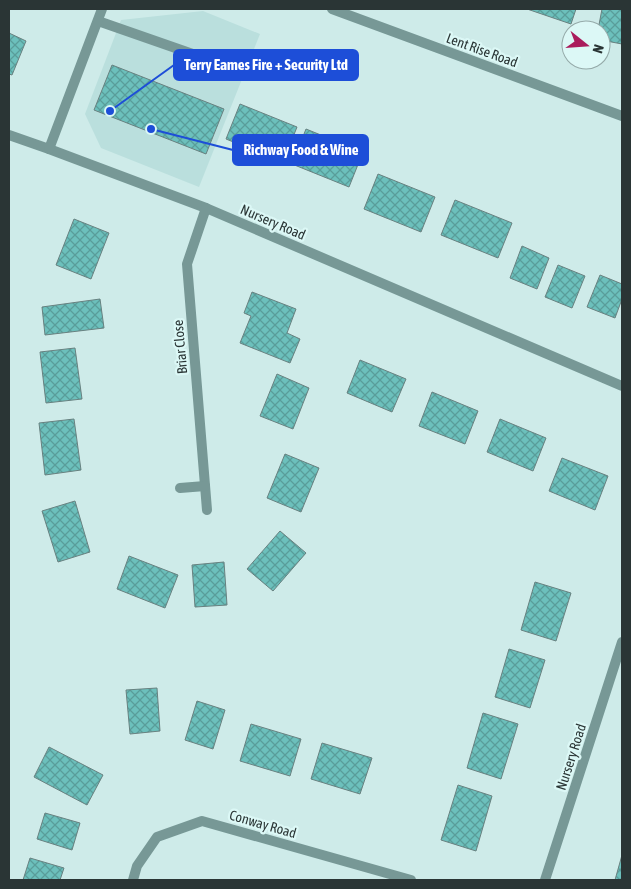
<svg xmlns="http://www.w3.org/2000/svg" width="631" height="889" font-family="'Asap Condensed',sans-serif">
  <defs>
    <pattern id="building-cross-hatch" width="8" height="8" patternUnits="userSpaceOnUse" patternTransform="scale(1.25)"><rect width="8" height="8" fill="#6cc0bc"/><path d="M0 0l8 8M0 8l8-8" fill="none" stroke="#599d9a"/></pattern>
  </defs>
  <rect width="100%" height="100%" fill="#ceebe9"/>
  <path fill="#badfdd" d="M 203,11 L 260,34 L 199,187 L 101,148 L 85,114 L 121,20 Z"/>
  <g fill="url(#building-cross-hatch)" stroke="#688180">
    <path d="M 527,9 L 576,9 L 571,24 Z"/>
    <path d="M 602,9 L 622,9 L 622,44 L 601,40 L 601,30 L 598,30 Z"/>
    <path d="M 9,33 L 26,41 L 12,75 L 9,74 Z"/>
    <path d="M 112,65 L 224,109 L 206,154 L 94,110 Z"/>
    <path d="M 240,104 L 297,127 L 283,162 L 226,139 Z"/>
    <path d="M 306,129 L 363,152 L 349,187 L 292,164 Z"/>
    <path d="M 378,174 L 435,197 L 421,232 L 364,209 Z"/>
    <path d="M 455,200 L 512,223 L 498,258 L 441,235 Z"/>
    <path d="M 74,219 L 109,233 L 91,279 L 56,265 Z"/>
    <path d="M 522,246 L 549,258 L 537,289 L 510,278 Z"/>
    <path d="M 558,265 L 585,276 L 572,308 L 545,297 Z"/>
    <path d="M 600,275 L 622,284 L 622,299 L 615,318 L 587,307 Z"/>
    <path d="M 252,292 L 296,309 L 287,333 L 300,339 L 290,363 L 240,343 L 251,316 L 244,313 Z"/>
    <path d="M 100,299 L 104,328 L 45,335 L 42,307 Z"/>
    <path d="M 75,348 L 82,399 L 46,403 L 40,352 Z"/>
    <path d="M 360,360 L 406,379 L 392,412 L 347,393 Z"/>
    <path d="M 277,374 L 309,388 L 293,429 L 260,416 Z"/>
    <path d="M 432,392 L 478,411 L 465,444 L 419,426 Z"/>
    <path d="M 74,419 L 81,470 L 45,475 L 39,423 Z"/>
    <path d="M 500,419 L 546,438 L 533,471 L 487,452 Z"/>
    <path d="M 285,454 L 319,468 L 301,512 L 267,498 Z"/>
    <path d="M 562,458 L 608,476 L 595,510 L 549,491 Z"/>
    <path d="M 75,501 L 90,552 L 58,562 L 42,511 Z"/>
    <path d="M 280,531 L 306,553 L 273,591 L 247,569 Z"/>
    <path d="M 129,556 L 178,575 L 165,608 L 117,589 Z"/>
    <path d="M 224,562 L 227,605 L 195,607 L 192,565 Z"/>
    <path d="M 535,582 L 571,593 L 556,641 L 521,630 Z"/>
    <path d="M 509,649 L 545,660 L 530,708 L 495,697 Z"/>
    <path d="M 157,688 L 160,731 L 130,734 L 126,690 Z"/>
    <path d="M 197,701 L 225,710 L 213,749 L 185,740 Z"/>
    <path d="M 483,713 L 518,724 L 501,779 L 467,768 Z"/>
    <path d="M 251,724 L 301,739 L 290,776 L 240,761 Z"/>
    <path d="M 322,743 L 372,758 L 360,794 L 311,779 Z"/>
    <path d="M 49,747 L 103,775 L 87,805 L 34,777 Z"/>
    <path d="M 458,785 L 492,796 L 476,851 L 441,840 Z"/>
    <path d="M 45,813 L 80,823 L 72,850 L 37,839 Z"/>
    <path d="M 622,855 L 622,880 L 615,880 Z"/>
    <path d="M 30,858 L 64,868 L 60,880 L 23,880 Z"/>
  </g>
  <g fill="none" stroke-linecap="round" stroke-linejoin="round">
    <path stroke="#779896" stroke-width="10" d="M 98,21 L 230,67"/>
    <g stroke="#779896" stroke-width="10">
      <path d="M 9,135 L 49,149 L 206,208 L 622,386"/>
      <path d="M 49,149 L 102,9"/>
      <path d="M 206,208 L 187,264 L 207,510"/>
      <path d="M 180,488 L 205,486"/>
      <path d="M 133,880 L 137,866 L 157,837 L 202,821 L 411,880"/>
      <path d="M 545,880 L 622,642"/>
    </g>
    <path stroke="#779896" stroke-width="10" d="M 332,9 L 622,116"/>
  </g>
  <g text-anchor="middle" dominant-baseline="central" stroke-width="4.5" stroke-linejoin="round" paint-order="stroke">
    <g font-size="14" fill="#2a3535" stroke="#dcf8f6">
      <text transform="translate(482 50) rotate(20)">Lent Rise Road</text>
      <text transform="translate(273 222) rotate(23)">Nursery Road</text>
      <text transform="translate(180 347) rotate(-95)">Briar Close</text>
      <text transform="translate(571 757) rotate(-72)">Nursery Road</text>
      <text transform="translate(263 824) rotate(16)">Conway Road</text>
    </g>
  </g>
  <path fill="none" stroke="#1d4ed8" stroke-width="2" d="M110 111L174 65M151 129L233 150"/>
  <g fill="#1d4ed8" stroke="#dcf8f6" stroke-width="2">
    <circle cx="110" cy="111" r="5"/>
    <circle cx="151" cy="129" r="5"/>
  </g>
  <g fill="#1d4ed8" stroke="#1d4ed8" stroke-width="2">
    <rect x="174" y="50" width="184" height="30" rx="5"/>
    <rect x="233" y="135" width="135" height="30" rx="5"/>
  </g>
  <g font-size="15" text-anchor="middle" font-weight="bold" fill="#fff">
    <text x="266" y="70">Terry Eames Fire + Security Ltd</text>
    <text x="301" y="155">Richway Food &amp; Wine</text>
  </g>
  <rect width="631" height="889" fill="none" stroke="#2a3535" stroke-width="20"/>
  <g transform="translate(586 45) rotate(107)"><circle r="24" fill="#dcf8f6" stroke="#95aaa9"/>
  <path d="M0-4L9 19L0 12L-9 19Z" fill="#aa1c5c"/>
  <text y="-8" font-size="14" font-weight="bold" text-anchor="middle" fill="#2a3535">N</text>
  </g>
</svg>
